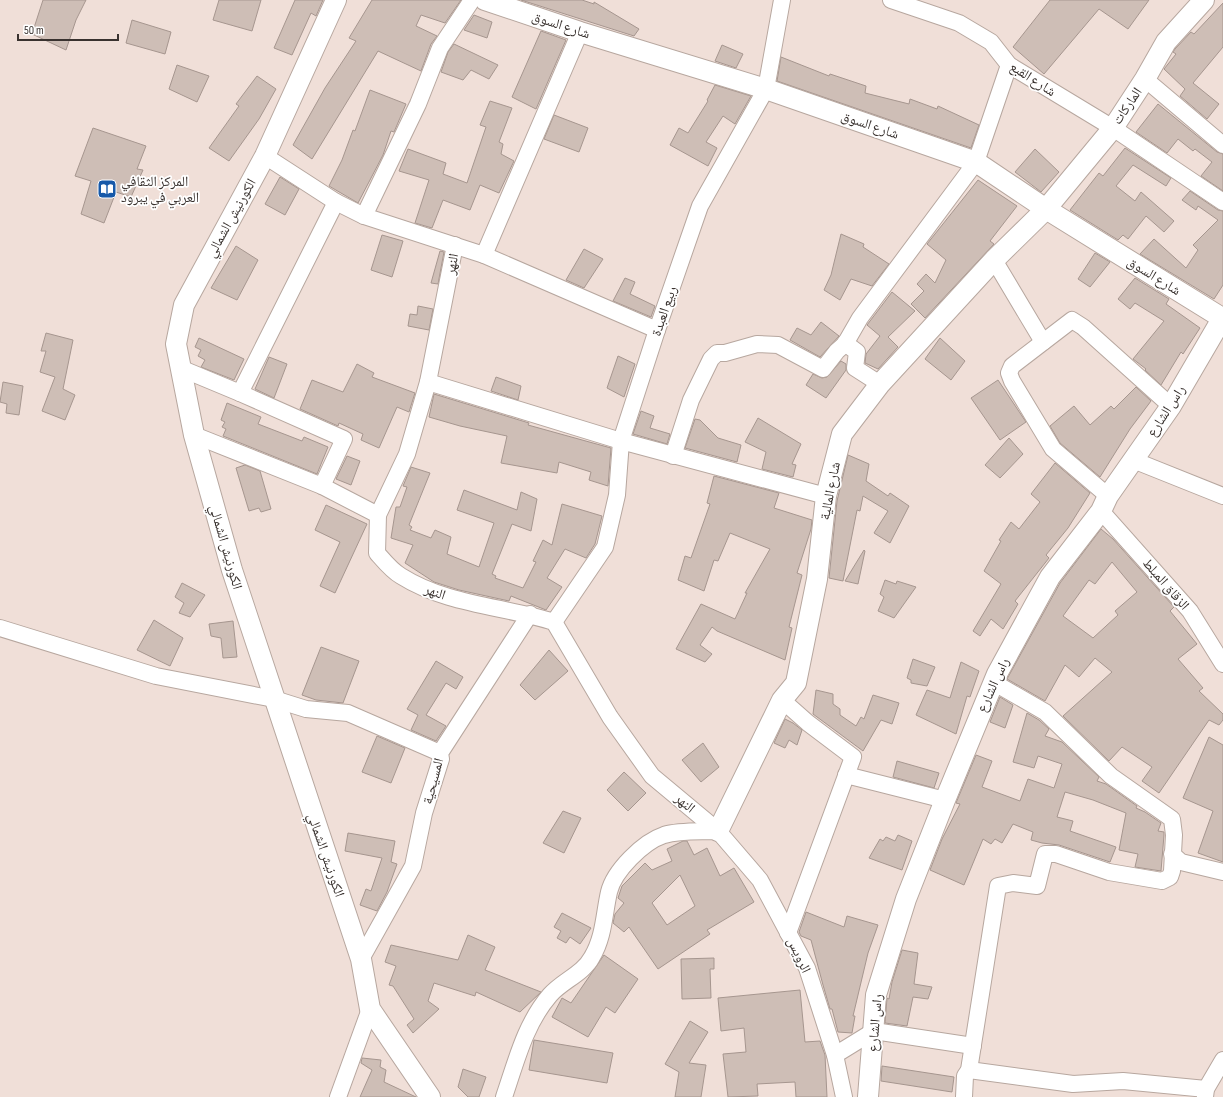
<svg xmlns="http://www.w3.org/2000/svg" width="1223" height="1097" font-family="'Sofia Sans Condensed','Noto Naskh Arabic',sans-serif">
  <rect width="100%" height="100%" fill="#f0dfd8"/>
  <g fill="#cebeb6" stroke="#a6968f" fill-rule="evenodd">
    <path d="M 43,0 L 86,0 L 76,20 L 66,50 L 32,34 Z"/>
    <path d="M 219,0 L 261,0 L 252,31 L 213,20 Z"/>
    <path d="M 295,0 L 323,0 L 316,16 L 311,13 L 292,55 L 274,48 Z"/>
    <path d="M 372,0 L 461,0 L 445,23 L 421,15 L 416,26 L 437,36 L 431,44 L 421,71 L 378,51 L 312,159 L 293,145 L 325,88 L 356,41 L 349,38 Z"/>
    <path d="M 521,0 L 582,0 L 594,4 L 594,2 L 639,29 L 634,36 Z"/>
    <path d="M 1050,0 L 1149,0 L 1128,29 L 1099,9 L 1044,74 L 1013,47 Z"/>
    <path d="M 1223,3 L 1223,47 L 1193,83 L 1219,104 L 1207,119 L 1180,96 L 1185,89 L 1164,69 L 1176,54 L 1173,52 L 1175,49 L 1191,32 L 1194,34 Z"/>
    <path d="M 474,15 L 492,22 L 487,38 L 464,30 Z"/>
    <path d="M 132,20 L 171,32 L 165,54 L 126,43 Z"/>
    <path d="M 541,31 L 566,40 L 536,109 L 512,97 Z"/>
    <path d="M 454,44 L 498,65 L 489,79 L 471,70 L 463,80 L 441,72 L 448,52 Z"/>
    <path d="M 722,45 L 743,54 L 736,68 L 715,61 Z"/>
    <path d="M 781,57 L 829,76 L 830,74 L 866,86 L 865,93 L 909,104 L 910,99 L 937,109 L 938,106 L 979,125 L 971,148 L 777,81 Z"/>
    <path d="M 177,65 L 209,76 L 197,102 L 169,89 Z"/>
    <path d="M 257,76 L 276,89 L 259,119 L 229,161 L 209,148 L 239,106 L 236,104 Z"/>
    <path d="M 715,85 L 751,96 L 735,124 L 723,116 L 706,142 L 717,148 L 708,166 L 670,145 L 679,128 L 688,133 L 708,101 L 707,100 Z"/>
    <path d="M 370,90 L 406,104 L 394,132 L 391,131 L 383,155 L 358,203 L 329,186 L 342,160 L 353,130 L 355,131 Z"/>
    <path d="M 490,101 L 512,108 L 499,142 L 503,144 L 501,154 L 514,161 L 499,193 L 480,185 L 470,210 L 443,200 L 432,228 L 415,223 L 429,180 L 399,171 L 408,149 L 446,163 L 443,174 L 467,183 L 486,127 L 480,125 Z"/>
    <path d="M 1158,104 L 1217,152 L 1223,154 L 1223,191 L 1201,176 L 1212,162 L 1195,149 L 1193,151 L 1178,139 L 1167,153 L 1136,132 Z"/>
    <path d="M 554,115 L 588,128 L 579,152 L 544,139 Z"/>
    <path d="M 93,128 L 146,146 L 137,169 L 143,170 L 131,197 L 116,192 L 104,223 L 81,214 L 91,181 L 75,176 Z"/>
    <path d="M 1125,148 L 1171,178 L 1166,186 L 1133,165 L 1116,186 L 1135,201 L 1141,192 L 1174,221 L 1164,232 L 1146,216 L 1128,239 L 1123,235 L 1118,240 L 1070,210 L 1099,173 L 1103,176 Z"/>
    <path d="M 1035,149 L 1059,172 L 1041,192 L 1015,172 Z"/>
    <path d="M 280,177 L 299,189 L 285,215 L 265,204 Z"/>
    <path d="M 978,180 L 1017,206 L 990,241 L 994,244 L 925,318 L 911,304 L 924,291 L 917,284 L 926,274 L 935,283 L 946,260 L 927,244 Z"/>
    <path d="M 1190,191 L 1218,210 L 1223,211 L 1223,285 L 1214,299 L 1140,254 L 1154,239 L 1186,268 L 1198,250 L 1193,245 L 1218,220 L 1198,206 L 1196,210 L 1182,200 Z"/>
    <path d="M 841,234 L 864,244 L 863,247 L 889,264 L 872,286 L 851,279 L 840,300 L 824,290 L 831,275 Z"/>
    <path d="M 382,235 L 403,241 L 392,277 L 371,270 Z"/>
    <path d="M 236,246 L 258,260 L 237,300 L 211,288 Z"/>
    <path d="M 584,249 L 603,259 L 584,288 L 566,280 Z"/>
    <path d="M 440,251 L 444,252 L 438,284 L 431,283 Z"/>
    <path d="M 1095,253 L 1110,262 L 1090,287 L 1078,279 Z"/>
    <path d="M 625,278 L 635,282 L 630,294 L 655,306 L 651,317 L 613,301 Z"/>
    <path d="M 1135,278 L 1169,299 L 1166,304 L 1200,328 L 1183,354 L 1181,352 L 1161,385 L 1145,370 L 1146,369 L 1133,359 L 1164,321 L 1135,303 L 1130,309 L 1118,299 Z"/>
    <path d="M 892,292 L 915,311 L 888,337 L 898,347 L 878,369 L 865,363 L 866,354 L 880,336 L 867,325 Z"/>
    <path d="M 418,306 L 433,309 L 429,330 L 408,326 L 410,314 L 417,315 Z"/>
    <path d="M 821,322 L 839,336 L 820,357 L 790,340 L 797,328 L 811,335 Z"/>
    <path d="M 46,333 L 73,340 L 63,389 L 75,395 L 65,420 L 42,411 L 55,377 L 40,372 L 46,351 L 41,351 Z"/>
    <path d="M 199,338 L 244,359 L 234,380 L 201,367 L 205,360 L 198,356 L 201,350 L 195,347 Z"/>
    <path d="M 940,338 L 965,361 L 951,380 L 925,359 Z"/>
    <path d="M 618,356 L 635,364 L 624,397 L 607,388 Z"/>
    <path d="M 269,357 L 287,364 L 274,398 L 255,389 Z"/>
    <path d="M 841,361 L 846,364 L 846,370 L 826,398 L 806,385 L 813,374 L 822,378 L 827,377 Z"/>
    <path d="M 357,364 L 374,373 L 372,377 L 415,393 L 409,412 L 397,407 L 379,448 L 361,440 L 363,434 L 339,423 L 338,426 L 300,409 L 312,380 L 343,392 Z"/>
    <path d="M 496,377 L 521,386 L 518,400 L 491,391 Z"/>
    <path d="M 998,380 L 1026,422 L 1000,440 L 971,398 Z"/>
    <path d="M 3,382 L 23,386 L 19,415 L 6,413 L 7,404 L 0,402 Z"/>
    <path d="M 1136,387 L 1151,401 L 1130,429 L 1100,477 L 1060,443 L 1050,426 L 1074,406 L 1090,425 L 1111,406 L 1114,409 Z"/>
    <path d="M 434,394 L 529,423 L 528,425 L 611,448 L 608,486 L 589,480 L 591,472 L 559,462 L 557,473 L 501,463 L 507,436 L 460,426 L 429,417 Z"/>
    <path d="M 227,403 L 261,417 L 258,424 L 302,441 L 304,437 L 328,447 L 317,474 L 223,436 L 226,429 L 222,427 L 225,422 L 221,420 Z"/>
    <path d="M 641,411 L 654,416 L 650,428 L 670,434 L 667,444 L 633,434 Z"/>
    <path d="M 758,418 L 801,444 L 792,464 L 796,465 L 793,477 L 762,469 L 766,452 L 745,442 Z"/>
    <path d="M 695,419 L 700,420 L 718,438 L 741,445 L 737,462 L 685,448 Z"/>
    <path d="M 1009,438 L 1023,454 L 1000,478 L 985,465 Z"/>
    <path d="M 848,455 L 869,464 L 866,481 L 888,496 L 890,493 L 909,506 L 890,543 L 874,533 L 888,511 L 863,496 L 860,511 L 857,510 L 843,581 L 829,578 L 837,501 Z"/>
    <path d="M 347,456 L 360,461 L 351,485 L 336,479 Z"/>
    <path d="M 1055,463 L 1090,493 L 1068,528 L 1046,555 L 1049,558 L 1015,601 L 1018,604 L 1003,629 L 991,619 L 980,636 L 973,631 L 1001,584 L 984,571 L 1001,541 L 999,540 L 1011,522 L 1019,529 L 1040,502 L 1031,494 Z"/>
    <path d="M 245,465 L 260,471 L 271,509 L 261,512 L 259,508 L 249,511 L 236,468 Z"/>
    <path d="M 411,467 L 430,473 L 409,525 L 412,527 L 410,530 L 431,538 L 435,530 L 451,537 L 447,554 L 479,567 L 494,523 L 457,510 L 464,490 L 517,510 L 521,492 L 537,499 L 531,531 L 512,524 L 492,574 L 496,576 L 495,578 L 523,588 L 536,562 L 533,561 L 543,540 L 552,545 L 562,504 L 602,516 L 595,544 L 586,558 L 565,549 L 547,578 L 562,587 L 546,610 L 511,596 L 509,601 L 459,590 L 434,582 L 405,563 L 413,545 L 391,538 L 396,507 L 400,507 L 407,487 L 403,486 Z"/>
    <path d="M 714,476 L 779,493 L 774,508 L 812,520 L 811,529 L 797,573 L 802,575 L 789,627 L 792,628 L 785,660 L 717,631 L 712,627 L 700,645 L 712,654 L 705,662 L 676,649 L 701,604 L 735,619 L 747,593 L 745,593 L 770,549 L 730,533 L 718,561 L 714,560 L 704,591 L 678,580 L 685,556 L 691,558 L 710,504 L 707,503 Z"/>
    <path d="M 326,505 L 367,524 L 335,593 L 320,586 L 340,542 L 315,530 Z"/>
    <path d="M 1101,529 L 1113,539 L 1174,607 L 1170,611 L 1197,644 L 1178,659 L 1203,688 L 1199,691 L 1223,714 L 1223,720 L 1219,725 L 1209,720 L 1159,793 L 1142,781 L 1152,767 L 1122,747 L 1109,761 L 1063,716 L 1112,672 L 1095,658 L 1079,677 L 1065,665 L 1045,701 L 1007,679 L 1060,583 ZM 1112,562 L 1137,592 L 1115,611 L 1118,615 L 1093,638 L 1063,616 L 1089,580 L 1095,584 Z"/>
    <path d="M 864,550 L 865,551 L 858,584 L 845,581 Z"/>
    <path d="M 885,580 L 896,584 L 897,581 L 916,587 L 894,618 L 878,611 L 884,597 L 880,594 Z"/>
    <path d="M 182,583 L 205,595 L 190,617 L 179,613 L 184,603 L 175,597 Z"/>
    <path d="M 154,620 L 183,638 L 170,666 L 137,650 Z"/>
    <path d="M 233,621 L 237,657 L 223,658 L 221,638 L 211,636 L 209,624 Z"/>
    <path d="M 321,647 L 359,661 L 343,703 L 316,700 L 302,695 Z"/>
    <path d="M 549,650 L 568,671 L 535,700 L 520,685 Z"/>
    <path d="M 913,659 L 935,667 L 927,686 L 911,683 L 911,680 L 907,678 Z"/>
    <path d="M 436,661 L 463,677 L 456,689 L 446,683 L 426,715 L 446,726 L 436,741 L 411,730 L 418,715 L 407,709 Z"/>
    <path d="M 961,662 L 979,671 L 970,697 L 967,696 L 956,734 L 916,715 L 927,690 L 950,698 Z"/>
    <path d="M 816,690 L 833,694 L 833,704 L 840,709 L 840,715 L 856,726 L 861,717 L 864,719 L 873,695 L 899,703 L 892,724 L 881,720 L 863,751 L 813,714 Z"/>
    <path d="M 1000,697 L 1013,705 L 1005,728 L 990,722 Z"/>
    <path d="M 1027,713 L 1039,720 L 1049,729 L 1045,736 L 1062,742 L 1099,777 L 1097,781 L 1106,784 L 1137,806 L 1136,808 L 1145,812 L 1161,823 L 1158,831 L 1164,832 L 1164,835 L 1161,871 L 1135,867 L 1138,854 L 1119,850 L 1126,813 L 1093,800 L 1065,792 L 1057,817 L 1073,821 L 1070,831 L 1116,847 L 1110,862 L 1059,845 L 1042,843 L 1031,840 L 1033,832 L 1013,824 L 1002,843 L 995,839 L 991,844 L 983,839 L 964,885 L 930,870 L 942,839 L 960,804 L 956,803 L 976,755 L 992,761 L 982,787 L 1020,801 L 1028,779 L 1054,788 L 1062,764 L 1038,756 L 1034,768 L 1013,762 Z"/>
    <path d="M 785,719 L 793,723 L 802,730 L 797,745 L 789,740 L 785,748 L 774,743 Z"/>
    <path d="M 377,736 L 405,748 L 391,783 L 362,772 Z"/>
    <path d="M 1209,737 L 1223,745 L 1223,862 L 1198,853 L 1213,811 L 1183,798 Z"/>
    <path d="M 703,743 L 719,767 L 701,782 L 682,760 Z"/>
    <path d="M 897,761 L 939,773 L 934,788 L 893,777 Z"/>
    <path d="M 624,772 L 646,793 L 628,811 L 607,790 Z"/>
    <path d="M 563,811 L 581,818 L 564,853 L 543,843 Z"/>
    <path d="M 348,833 L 395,841 L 391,862 L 397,864 L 387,892 L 377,911 L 360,905 L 366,889 L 371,891 L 382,858 L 345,851 Z"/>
    <path d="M 898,835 L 912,841 L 902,870 L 869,858 L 880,839 L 883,841 L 886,837 L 895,841 Z"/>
    <path d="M 683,841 L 687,841 L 694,855 L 707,848 L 720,876 L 734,868 L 754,902 L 707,930 L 710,934 L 658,969 L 629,927 L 624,932 L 613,923 L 615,914 L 624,903 L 618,898 L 622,886 L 645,863 L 652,870 L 672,861 L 667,849 ZM 680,875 L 695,906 L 667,925 L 652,903 Z"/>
    <path d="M 806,912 L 844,927 L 847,916 L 878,925 L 868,953 L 853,1016 L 855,1016 L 852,1033 L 838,1032 L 832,1009 L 830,1009 L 823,985 L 811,940 L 801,936 L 799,932 Z"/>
    <path d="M 562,913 L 591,928 L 580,944 L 570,937 L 566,943 L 557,938 L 561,931 L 554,927 Z"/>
    <path d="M 468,935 L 495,947 L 485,970 L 541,992 L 520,1012 L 476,992 L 475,996 L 434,983 L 428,1001 L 439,1009 L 413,1033 L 407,1025 L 414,1019 L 393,986 L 389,985 L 396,966 L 385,962 L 391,945 L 458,960 Z"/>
    <path d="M 902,950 L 918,953 L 914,984 L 932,987 L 928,999 L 913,997 L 907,1026 L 885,1023 L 887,998 L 889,999 L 892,982 Z"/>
    <path d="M 604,955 L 638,979 L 615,1013 L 606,1007 L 588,1037 L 552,1017 L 562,998 L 571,1003 Z"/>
    <path d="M 714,958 L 714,969 L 710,969 L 711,998 L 682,999 L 681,959 Z"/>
    <path d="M 800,990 L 805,1042 L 820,1041 L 825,1055 L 827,1097 L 796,1097 L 795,1082 L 757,1084 L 758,1096 L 728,1097 L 723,1054 L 746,1052 L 744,1028 L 721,1031 L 718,998 Z"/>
    <path d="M 690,1021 L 708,1032 L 689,1063 L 706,1065 L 701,1097 L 675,1097 L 679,1072 L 665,1064 Z"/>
    <path d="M 534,1040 L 613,1053 L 607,1083 L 529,1070 Z"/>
    <path d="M 362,1058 L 381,1060 L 380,1067 L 386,1070 L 384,1082 L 416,1097 L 360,1097 L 372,1070 L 361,1063 Z"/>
    <path d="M 882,1066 L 954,1077 L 952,1092 L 881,1081 Z"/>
    <path d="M 463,1069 L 486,1077 L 479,1097 L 468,1097 L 458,1087 Z"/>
  </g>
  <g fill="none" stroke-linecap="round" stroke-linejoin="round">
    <g stroke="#b7a79f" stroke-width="18">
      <g id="minor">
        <path d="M 891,0 L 959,23 L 991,42 L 1009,65 L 1113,128 L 1223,202"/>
        <path d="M 1145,79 L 1223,145"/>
        <path d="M 265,156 L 336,202 L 364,216 L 484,255 L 657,330"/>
        <path d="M 364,216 L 418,104 L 440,48 L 472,0"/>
        <path d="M 455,245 L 428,382 L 407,454 L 378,515 L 377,553 C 384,561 392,571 401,576 C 447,605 503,606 554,622 L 610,717 L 652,776 L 718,831 L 760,880 L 807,968 L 835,1055 L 844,1097"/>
        <path d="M 484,255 L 580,32"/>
        <path d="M 994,260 L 1043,342"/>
        <path d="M 845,343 L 857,352 L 855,368 L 880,384"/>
        <path d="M 180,368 L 240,393 L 344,439 L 322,486"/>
        <path d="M 428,382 L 621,441 L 826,496"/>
        <path d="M 240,393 L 336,202"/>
        <path d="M 194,435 L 322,486 L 378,515"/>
        <path d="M 673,456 L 691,400 L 711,359 L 717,353 L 725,353 L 757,344 L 778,345 L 823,369 L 837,351 L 845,344 L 860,318 L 976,162 L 1009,65"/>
        <path d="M 1133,460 L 1223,496"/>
        <path d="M 1108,496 L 1053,449 L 1012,381 L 1009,373 L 1012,366 L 1072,320 L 1083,327 L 1171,406"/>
        <path d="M 1101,511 L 1190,611 L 1223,664"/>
        <path d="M 554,622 L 605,547 L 617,495 L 621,441 L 657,330 L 700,206 L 766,89 L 782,0"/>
        <path d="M 0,628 L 156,676 L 274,699 L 306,709 L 348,713 L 440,753"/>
        <path d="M 782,700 L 808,723 L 853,757 L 788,933"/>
        <path d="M 846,775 L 945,800"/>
        <path d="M 1172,854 L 1181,862 L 1223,872"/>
        <path d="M 361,959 L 413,866 L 424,813 L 441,759 L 440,753 L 530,614"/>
        <path d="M 835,1055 L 874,1031 L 973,1046"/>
        <path d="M 969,1070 L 1073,1084 L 1123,1081 L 1206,1089"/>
        <path d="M 338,1097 L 370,1009"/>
        <path d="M 504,1097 C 516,1062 525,1024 550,995 C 562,981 583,974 592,957 C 604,937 604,914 609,892 C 614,871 643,842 664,835 C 681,830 701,832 718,831"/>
        <path d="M 964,1097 L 965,1076 L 969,1070 L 998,886 L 1013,883 L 1037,886 L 1045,854 L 1056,854 L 1109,872 L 1162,881 L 1170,877 L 1172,871 L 1174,835 L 1172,819 L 1111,776 L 1045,712 L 993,682"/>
        <path d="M 1205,1097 L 1206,1089 L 1223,1060"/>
      </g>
    </g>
    <g stroke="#b7a79f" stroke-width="22">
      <g id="tertiary">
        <path d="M 336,0 L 265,156 L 184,305 L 176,344 L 194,435 L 232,570 L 361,959 L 370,1009 L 430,1097"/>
        <path d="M 485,0 L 580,32 L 766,89 L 976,162 L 1046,209 L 1222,318"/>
        <path d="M 718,831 L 782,700 L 796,683 L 817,579 L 826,496 L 842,434 L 880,384 L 994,260 L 1046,209 L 1113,128 L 1145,79 L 1166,42 L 1204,0"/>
        <path d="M 868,1097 L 876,995 L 906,899 L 945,800 L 997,674 L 1050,577 L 1101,511 L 1108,496 L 1171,406 L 1223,317"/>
      </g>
    </g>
    <use href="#minor" stroke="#fff" stroke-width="16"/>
    <use href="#tertiary" stroke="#fff" stroke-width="20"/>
  </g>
  <defs>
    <g id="library-square" transform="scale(1)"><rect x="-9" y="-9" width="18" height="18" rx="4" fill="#1759a9" stroke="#fff"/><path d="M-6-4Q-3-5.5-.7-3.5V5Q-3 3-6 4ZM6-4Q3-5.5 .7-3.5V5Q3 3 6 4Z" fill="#fff"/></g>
  </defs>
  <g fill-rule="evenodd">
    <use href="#library-square" x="107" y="189"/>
  </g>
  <g text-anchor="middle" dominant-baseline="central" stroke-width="3.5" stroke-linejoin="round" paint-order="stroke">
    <g font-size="14" fill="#39322f" stroke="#fff">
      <text transform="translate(561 25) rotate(18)">شارع السوق</text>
      <text transform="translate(1033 79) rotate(33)">شارع القبع</text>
      <text transform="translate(1127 106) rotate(-56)">الماركات</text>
      <text transform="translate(870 125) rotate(19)">شارع السوق</text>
      <text transform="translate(231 218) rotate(-61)">الكورنيش الشمالي</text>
      <text transform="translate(452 264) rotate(-79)">النهر</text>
      <text transform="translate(1154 276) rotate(32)">شارع السوق</text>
      <text transform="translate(664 311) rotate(-71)">ربيع العبدة</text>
      <text transform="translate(1166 411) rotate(-57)">راس الشارع</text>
      <text transform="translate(830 491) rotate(-79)">شارع المالية</text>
      <text transform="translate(226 547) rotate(74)">الكورنيش الشمالي</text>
      <text transform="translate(1166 584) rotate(49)">الزقاق المبلط</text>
      <text transform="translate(435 592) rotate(19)">النهر</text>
      <text transform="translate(993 685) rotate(-65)">راس الشارع</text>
      <text transform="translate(433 781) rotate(-75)">المسيحية</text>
      <text transform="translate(685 803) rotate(40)">النهر</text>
      <text transform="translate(326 855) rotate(71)">الكورنيش الشمالي</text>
      <text transform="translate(799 955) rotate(65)">الرويس</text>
      <text transform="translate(875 1023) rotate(-85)">راس الشارع</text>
    </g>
    <g font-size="14" fill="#39322f" stroke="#fff" text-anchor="start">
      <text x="121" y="181">المركز الثقافي<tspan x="121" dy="16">العربي في يبرود</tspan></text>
    </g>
  </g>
  <path d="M18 34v6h100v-6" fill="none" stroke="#39322f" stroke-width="2"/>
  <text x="24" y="34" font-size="12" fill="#39322f" stroke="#ffffff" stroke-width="3" paint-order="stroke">50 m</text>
</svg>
